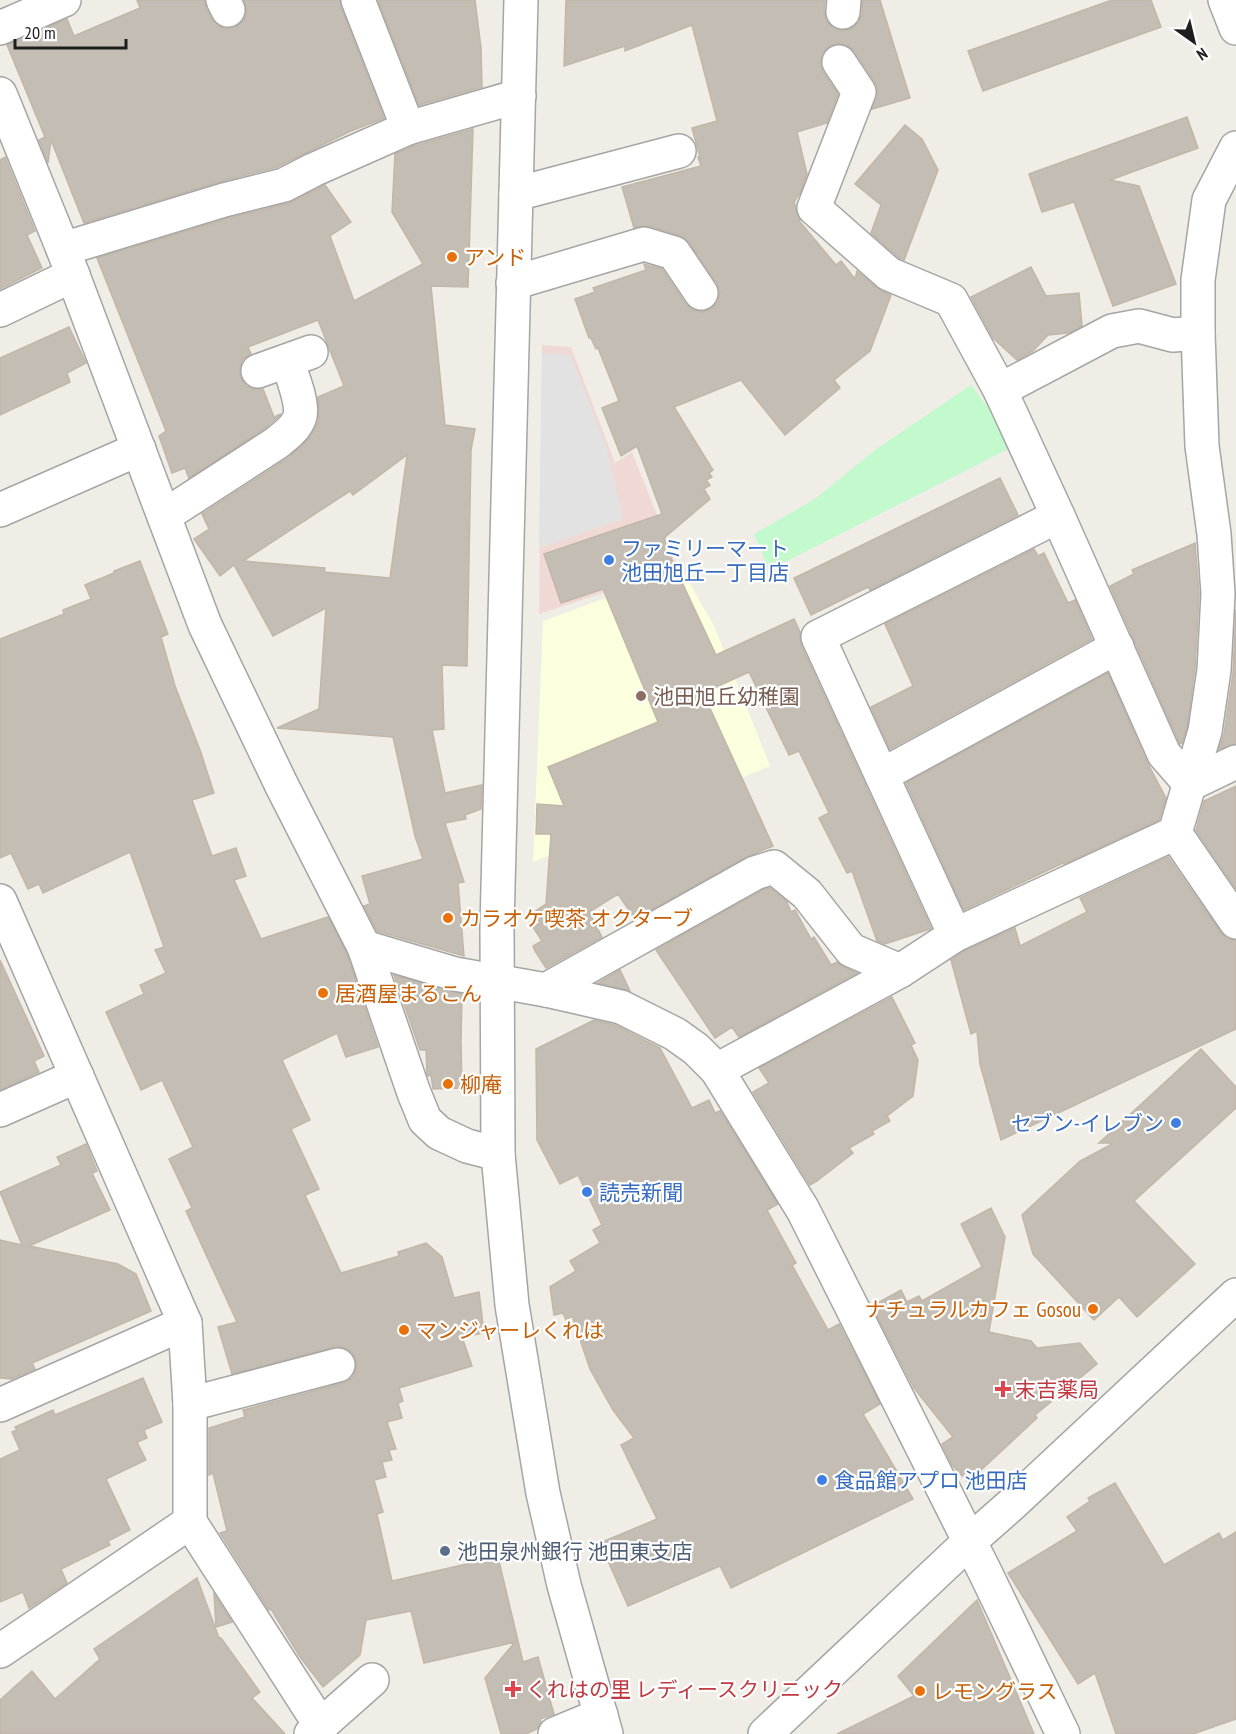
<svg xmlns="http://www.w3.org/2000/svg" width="1236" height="1734" font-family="'PT Sans Narrow','Noto Sans JP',sans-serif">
  <rect width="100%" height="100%" fill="#efede5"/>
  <path fill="#f0d9d4" d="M 542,345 L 571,347 L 615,463 L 632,452 L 678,568 L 539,614 Z"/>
  <path fill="#fbffde" d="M 682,570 L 714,626 L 770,766 L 533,862 L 543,621 Z"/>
  <path fill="#c2f9cd" d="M 971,385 L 993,414 L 1008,449 L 769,570 L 754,534 L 815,499 L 875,450 Z"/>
  <path fill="#e2e2e2" d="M 542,354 L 570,354 L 607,449 L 623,519 L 539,548 Z"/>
  <g fill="#c4bdb4" stroke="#c1b6a7" stroke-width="1.5" fill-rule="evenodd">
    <path d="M 137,0 L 204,0 L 206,8 L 212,19 L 218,26 L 227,29 L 237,26 L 244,20 L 247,11 L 244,0 L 340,0 L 341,7 L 384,118 L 351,131 L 277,167 L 219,182 L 84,223 L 51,140 L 48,163 L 39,140 L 45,137 L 7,45 L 67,19 L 74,36 L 140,8 Z"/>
    <path d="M 378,0 L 475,0 L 481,48 L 482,87 L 419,105 Z"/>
    <path d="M 566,0 L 825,0 L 824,11 L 826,20 L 833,28 L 842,31 L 851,29 L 859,22 L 862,14 L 862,0 L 880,0 L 910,98 L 872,109 L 877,98 L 878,89 L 875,82 L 855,52 L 848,46 L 838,43 L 828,47 L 822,54 L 820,64 L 823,72 L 838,94 L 827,123 L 797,132 L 807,174 L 800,193 L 794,202 L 800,222 L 836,265 L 841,261 L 855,279 L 857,271 L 877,288 L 891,295 L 870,351 L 834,380 L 840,388 L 785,435 L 741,380 L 674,407 L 713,470 L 709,473 L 712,477 L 706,480 L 710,485 L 704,489 L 710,499 L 664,538 L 673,563 L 716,655 L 794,619 L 800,632 L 801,645 L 931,928 L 930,929 L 885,944 L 877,941 L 852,871 L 847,873 L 819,818 L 829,813 L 799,751 L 789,755 L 749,672 L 703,693 L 773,846 L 746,857 L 635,919 L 618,894 L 589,912 L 602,937 L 546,968 L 535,951 L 533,946 L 542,941 L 533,927 L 540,923 L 534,912 L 546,904 L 551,834 L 536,834 L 537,804 L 564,806 L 548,767 L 658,722 L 603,589 L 561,603 L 544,554 L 662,514 L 637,446 L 621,456 L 602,408 L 619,401 L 598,348 L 596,349 L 591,338 L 589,338 L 575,299 L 595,292 L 593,288 L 646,270 L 644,264 L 662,269 L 685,303 L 693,310 L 702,312 L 711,309 L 718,302 L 720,292 L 717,283 L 689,242 L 679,235 L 649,226 L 634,228 L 622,187 L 701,166 L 698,157 L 700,157 L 692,128 L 717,121 L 692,25 L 625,51 L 625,46 L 564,66 Z"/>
    <path d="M 1112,0 L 1151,0 L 1161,27 L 983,91 L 968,51 Z"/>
    <path d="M 1187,117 L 1198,148 L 1110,180 L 1139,186 L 1176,284 L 1113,306 L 1074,202 L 1042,212 L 1029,174 Z"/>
    <path d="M 905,125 L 922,139 L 938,170 L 904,260 L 899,258 L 871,233 L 881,205 L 855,184 Z"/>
    <path d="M 473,129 L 468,287 L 431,286 L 445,425 L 475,429 L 471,450 L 467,666 L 442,665 L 444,729 L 432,730 L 445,793 L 482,785 L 481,809 L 465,815 L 466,819 L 445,823 L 464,882 L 458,883 L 464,956 L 377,931 L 364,906 L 370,904 L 362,876 L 423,859 L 415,836 L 393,737 L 277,728 L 319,709 L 326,608 L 273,636 L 234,565 L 220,576 L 194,539 L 209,529 L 202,514 L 285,460 L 303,445 L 312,434 L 318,422 L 319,411 L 318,397 L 344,386 L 318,320 L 248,347 L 251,354 L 243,359 L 240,367 L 241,378 L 246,386 L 254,389 L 263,389 L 274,417 L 281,414 L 277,418 L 264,429 L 189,478 L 185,468 L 172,473 L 159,436 L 166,431 L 97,258 L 229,218 L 289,203 L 325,185 L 351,222 L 330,236 L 354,301 L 423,264 L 392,212 L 395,154 L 414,146 ZM 407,455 L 390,578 L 324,572 L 325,568 L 243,561 L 350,491 L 353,495 Z"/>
    <path d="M 5,157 L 35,231 L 27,235 L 42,268 L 0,289 L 0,160 Z"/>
    <path d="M 1031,267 L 1046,296 L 1079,293 L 1082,326 L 1068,333 L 1048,335 L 1033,351 L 1017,360 L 993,338 L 971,297 Z"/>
    <path d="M 69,327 L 86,363 L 67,373 L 70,382 L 0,415 L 0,358 Z"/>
    <path d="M 1000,478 L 1018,515 L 870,590 L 868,587 L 811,615 L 794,578 Z"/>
    <path d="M 1195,543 L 1199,594 L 1195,668 L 1187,727 L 1182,743 L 1180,744 L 1110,586 L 1134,574 L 1132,570 Z"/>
    <path d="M 1034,549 L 1038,556 L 1044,553 L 1068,603 L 1075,600 L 1092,639 L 890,749 L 871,707 L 913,686 L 885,624 Z"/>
    <path d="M 140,561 L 168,634 L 161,637 L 175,686 L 200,750 L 214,793 L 192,800 L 212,856 L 236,848 L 246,876 L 234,880 L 261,939 L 328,917 L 347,954 L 378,1047 L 346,1057 L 337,1033 L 282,1060 L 310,1120 L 291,1129 L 319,1189 L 305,1195 L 341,1273 L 399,1256 L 398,1252 L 426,1243 L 442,1257 L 454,1298 L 479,1292 L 484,1333 L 462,1337 L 472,1366 L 399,1388 L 403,1401 L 398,1403 L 402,1418 L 387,1422 L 396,1449 L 389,1450 L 392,1460 L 382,1462 L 386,1477 L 374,1480 L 383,1512 L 377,1514 L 392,1581 L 498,1557 L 523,1662 L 538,1657 L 554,1714 L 540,1719 L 541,1722 L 537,1729 L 526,1734 L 501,1734 L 485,1678 L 515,1642 L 424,1663 L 411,1611 L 366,1620 L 360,1655 L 323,1687 L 300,1657 L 271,1609 L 269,1610 L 220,1533 L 227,1531 L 213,1473 L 209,1475 L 209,1428 L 245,1417 L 243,1410 L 343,1383 L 352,1378 L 356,1370 L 356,1360 L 352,1352 L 343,1347 L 334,1347 L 232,1374 L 218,1327 L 237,1322 L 186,1211 L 192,1208 L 169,1159 L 193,1147 L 162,1080 L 141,1090 L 106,1012 L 144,994 L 140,985 L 166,973 L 155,950 L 164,947 L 130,852 L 43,893 L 39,884 L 28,889 L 11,853 L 0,858 L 0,639 L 64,614 L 63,610 L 91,599 L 85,585 L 114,573 L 114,571 Z"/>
    <path d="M 1236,609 L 1236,744 L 1219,749 L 1224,734 L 1233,673 Z"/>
    <path d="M 1108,673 L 1147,762 L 1166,798 L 1159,820 L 1064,864 L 1063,863 L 964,910 L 906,783 Z"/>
    <path d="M 1236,786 L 1236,889 L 1196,830 L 1204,801 Z"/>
    <path d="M 1168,857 L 1221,933 L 1227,939 L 1236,940 L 1236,1029 L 1001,1140 L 980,1064 L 977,1031 L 971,1034 L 951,960 L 964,951 L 1015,928 L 1020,946 L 1087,912 L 1080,898 Z"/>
    <path d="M 770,888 L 787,902 L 791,912 L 795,910 L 811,939 L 814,937 L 831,965 L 837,962 L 844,967 L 857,973 L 739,1037 L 732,1027 L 715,1038 L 656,950 L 762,890 Z"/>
    <path d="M 0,960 L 44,1056 L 34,1061 L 39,1072 L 0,1090 Z"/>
    <path d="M 620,970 L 630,991 L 598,983 Z"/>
    <path d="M 394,975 L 462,994 L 461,1041 L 462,1088 L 433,1089 L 431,1075 L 428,1076 L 427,1073 L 426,1050 L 420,1050 Z"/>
    <path d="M 892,997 L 915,1043 L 911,1045 L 918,1060 L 913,1096 L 887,1116 L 890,1121 L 872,1131 L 874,1134 L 849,1148 L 853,1153 L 817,1181 L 810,1185 L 753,1092 L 769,1083 L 759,1068 Z"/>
    <path d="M 594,1020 L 615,1025 L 660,1048 L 692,1108 L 709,1100 L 715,1113 L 720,1111 L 778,1204 L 767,1210 L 796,1263 L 792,1265 L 828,1330 L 839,1324 L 880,1404 L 863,1414 L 913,1499 L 731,1588 L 720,1566 L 628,1606 L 600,1543 L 657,1519 L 621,1445 L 634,1438 L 613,1410 L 590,1369 L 572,1316 L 566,1320 L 563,1313 L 554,1315 L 550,1287 L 576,1271 L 570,1261 L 600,1243 L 593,1230 L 602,1225 L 578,1175 L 560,1184 L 537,1140 L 536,1049 Z"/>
    <path d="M 1201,1049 L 1236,1087 L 1236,1108 L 1134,1201 L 1195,1264 L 1137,1317 L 1119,1297 L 1094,1320 L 1033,1254 L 1022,1215 L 1080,1161 L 1114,1143 L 1099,1143 Z"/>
    <path d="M 86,1144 L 97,1171 L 92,1173 L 110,1210 L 29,1246 L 118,1264 L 136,1274 L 151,1311 L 32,1363 L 35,1369 L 12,1379 L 0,1378 L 0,1240 L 22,1245 L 0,1192 L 61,1165 L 57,1157 Z"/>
    <path d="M 991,1208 L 1005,1237 L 989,1332 L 1031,1341 L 1037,1348 L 1080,1343 L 1097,1364 L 1035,1415 L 1037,1418 L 968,1482 L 952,1465 L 942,1444 L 953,1437 L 914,1388 L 872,1306 L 901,1290 L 907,1302 L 919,1296 L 922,1301 L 982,1267 L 961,1224 Z"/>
    <path d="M 143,1378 L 162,1422 L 144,1430 L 147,1438 L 137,1442 L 146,1460 L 106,1479 L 130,1530 L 108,1541 L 110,1545 L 61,1569 L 67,1583 L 29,1608 L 23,1592 L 0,1602 L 0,1459 L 20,1450 L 12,1432 L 17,1430 L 15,1427 L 53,1410 L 55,1415 Z"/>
    <path d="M 1115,1483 L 1164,1565 L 1219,1533 L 1223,1540 L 1236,1532 L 1236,1719 L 1193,1734 L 1116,1734 L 1095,1673 L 1078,1684 L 1008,1573 L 1077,1531 L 1067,1517 L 1090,1501 L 1088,1498 Z"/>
    <path d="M 197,1578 L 219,1638 L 221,1638 L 260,1692 L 252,1698 L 285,1734 L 0,1734 L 0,1700 L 32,1671 L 55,1699 L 100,1659 L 94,1649 Z"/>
    <path d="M 214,1594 L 232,1622 L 216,1627 Z"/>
    <path d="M 977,1600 L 1034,1734 L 837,1734 L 914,1696 L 898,1676 Z"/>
  </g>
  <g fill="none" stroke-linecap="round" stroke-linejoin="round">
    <g stroke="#a5a5a5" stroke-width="36">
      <g id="minor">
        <path d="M 223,0 L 228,10"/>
        <path d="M 358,0 L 408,128"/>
        <path d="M 1225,0 L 1236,28"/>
        <path d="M 843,12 L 844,0"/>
        <path d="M 0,28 L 64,0"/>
        <path d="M 839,62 L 859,92 L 814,208 L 889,274 L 951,300 L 1000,390 L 1058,516 L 1164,754 L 1190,784 L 1236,762"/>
        <path d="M 0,94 L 63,249 L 205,625 L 281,784 L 364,947 L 414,1093 L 425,1120 L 439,1133 L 467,1146 L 498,1154"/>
        <path d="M 516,194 L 679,151"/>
        <path d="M 63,249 L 224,200 L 284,185 L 313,170 L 408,128 L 519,96"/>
        <path d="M 513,283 L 644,244 L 674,253 L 701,293"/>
        <path d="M 0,310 L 73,275"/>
        <path d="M 258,371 L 311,352"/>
        <path d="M 1000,390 L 1112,331 L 1139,326 L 1173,335 L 1198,333"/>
        <path d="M 0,510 L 139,449"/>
        <path d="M 164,516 L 275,444 C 284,437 297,428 300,416 C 303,401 292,376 287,361"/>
        <path d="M 882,775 L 1117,647"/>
        <path d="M 1175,833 L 1236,922"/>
        <path d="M 0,901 L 185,1323 L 190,1404 L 190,1522 L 321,1726"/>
        <path d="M 955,935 L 818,637 L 1058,516"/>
        <path d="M 364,947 L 455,974 L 546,990 L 621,1007 L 675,1034 L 696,1049 L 717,1070 L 803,1210 L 986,1574 L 1063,1734"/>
        <path d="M 546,990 L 755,873 L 774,867 L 807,894 L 851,950 L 900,971"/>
        <path d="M 717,1070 L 900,971 L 955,935 L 1175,833 L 1205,731 L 1214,670 L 1218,594 L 1214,534 L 1202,446 L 1198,333 L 1198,280 L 1209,200 L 1236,148"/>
        <path d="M 0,1110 L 77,1076"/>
        <path d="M 190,1404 L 338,1365"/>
        <path d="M 0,1405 L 185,1323"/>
        <path d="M 0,1651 L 190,1522"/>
        <path d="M 311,1734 L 372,1680"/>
        <path d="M 555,1734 L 601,1715"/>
      </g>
    </g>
    <g stroke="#a5a5a5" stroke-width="36">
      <g id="tertiary">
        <path d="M 521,0 L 497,926 L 498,1154 L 512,1305 L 543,1493 L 564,1585 L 606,1734"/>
        <path d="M 765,1734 L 969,1542 L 1012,1504 L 1236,1295"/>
      </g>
    </g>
    <use href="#minor" stroke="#fff" stroke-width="33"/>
    <use href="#tertiary" stroke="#fff" stroke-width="33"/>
  </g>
  <g fill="#e8710a" stroke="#fff" stroke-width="2">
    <circle cx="452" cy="257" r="6"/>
    <circle cx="448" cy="918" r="6"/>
    <circle cx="323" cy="993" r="6"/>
    <circle cx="448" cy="1084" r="6"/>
    <circle cx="1093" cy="1309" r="6"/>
    <circle cx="404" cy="1330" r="6"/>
    <circle cx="920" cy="1691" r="6"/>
  </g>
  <g fill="#3f7fe0" stroke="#fff" stroke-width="2">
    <circle cx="609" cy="560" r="6"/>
    <circle cx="1176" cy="1123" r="6"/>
    <circle cx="587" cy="1192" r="6"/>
    <circle cx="822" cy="1480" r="6"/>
  </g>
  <circle fill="#8d6e63" stroke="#fff" stroke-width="2" cx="641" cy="696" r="6"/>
  <g fill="#e0444e" stroke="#fff" stroke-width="2">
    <path d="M1000 1380h6v6h6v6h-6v6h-6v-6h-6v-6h6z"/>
    <path d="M510 1680h6v6h6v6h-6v6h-6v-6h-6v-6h6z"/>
  </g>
  <circle fill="#5c6f8a" stroke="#fff" stroke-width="2" cx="445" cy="1551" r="6"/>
  <g text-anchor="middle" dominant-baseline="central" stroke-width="4.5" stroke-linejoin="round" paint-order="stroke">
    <g font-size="21" fill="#c56008" stroke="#fff" text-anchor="start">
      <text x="464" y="257">アンド</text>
      <text x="460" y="918">カラオケ喫茶 オクターブ</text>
      <text x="335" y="993">居酒屋まるこん</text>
      <text x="460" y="1084">柳庵</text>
      <text x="1081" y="1309" text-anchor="end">ナチュラルカフェ Gosou</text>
      <text x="416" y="1330">マンジャーレくれは</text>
      <text x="932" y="1691">レモングラス</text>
    </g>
    <g font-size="21" fill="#366cbe" stroke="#fff" text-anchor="start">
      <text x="621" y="548">ファミリーマート<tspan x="621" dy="24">池田旭丘一丁目店</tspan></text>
      <text x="1164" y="1123" text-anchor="end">セブン-イレブン</text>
      <text x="599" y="1192">読売新聞</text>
      <text x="834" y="1480">食品館アプロ 池田店</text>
    </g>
    <g font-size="21" fill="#785e54" stroke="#fff" text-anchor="start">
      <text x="653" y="696">池田旭丘幼稚園</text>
    </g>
    <g font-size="21" fill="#be3a42" stroke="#fff" text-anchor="start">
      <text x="1015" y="1389">末吉薬局</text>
      <text x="526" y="1689">くれはの里 レディースクリニック</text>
    </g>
    <g font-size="21" fill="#4e5e75" stroke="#fff" text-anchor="start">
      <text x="457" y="1551">池田泉州銀行 池田東支店</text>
    </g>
  </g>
  <g transform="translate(1194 42) rotate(146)" stroke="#ffffff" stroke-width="4.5" paint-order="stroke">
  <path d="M0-4.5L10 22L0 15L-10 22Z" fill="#1e1e1e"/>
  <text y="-9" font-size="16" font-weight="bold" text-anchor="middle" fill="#1e1e1e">N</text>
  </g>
  <path d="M15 39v9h111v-9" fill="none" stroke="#1e1e1e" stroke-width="3"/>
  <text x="24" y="39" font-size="18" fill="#1e1e1e" stroke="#ffffff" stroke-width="4.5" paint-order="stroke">20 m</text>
</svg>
